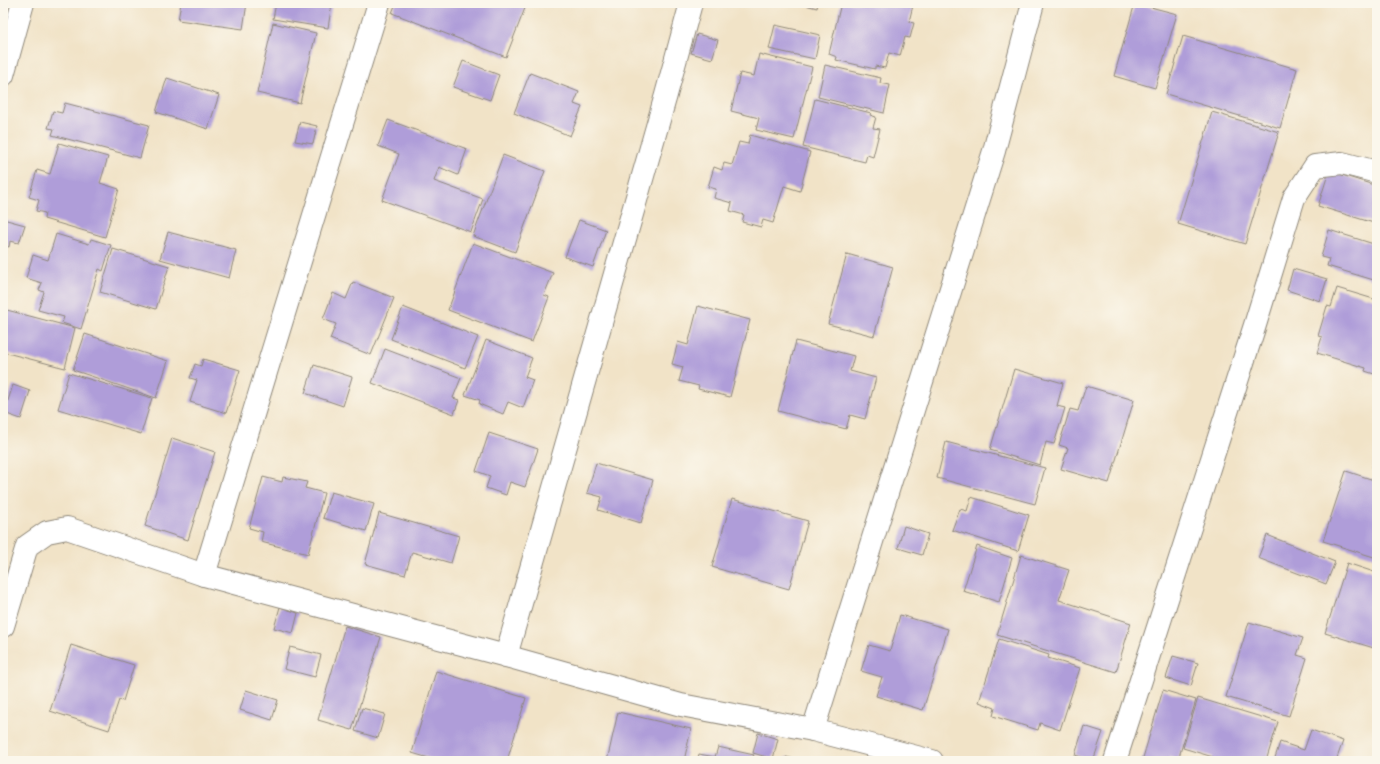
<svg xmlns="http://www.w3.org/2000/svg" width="1380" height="764" font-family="'Shantell Sans',sans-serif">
  <rect width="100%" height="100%" fill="#fbf7ec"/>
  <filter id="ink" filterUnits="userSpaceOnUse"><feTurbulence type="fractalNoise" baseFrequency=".025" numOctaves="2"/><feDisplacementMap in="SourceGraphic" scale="8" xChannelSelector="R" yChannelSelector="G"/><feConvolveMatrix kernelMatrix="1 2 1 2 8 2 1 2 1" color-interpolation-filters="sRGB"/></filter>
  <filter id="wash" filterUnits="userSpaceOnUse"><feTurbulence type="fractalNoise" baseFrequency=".012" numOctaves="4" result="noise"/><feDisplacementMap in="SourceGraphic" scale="16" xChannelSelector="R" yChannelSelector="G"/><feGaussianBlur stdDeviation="0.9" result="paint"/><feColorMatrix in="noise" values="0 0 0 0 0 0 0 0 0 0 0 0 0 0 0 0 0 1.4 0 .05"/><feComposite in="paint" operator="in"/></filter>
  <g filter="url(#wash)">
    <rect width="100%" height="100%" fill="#f1e3c7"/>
    <g id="blocks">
      <g fill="#af9dd9">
        <path d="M 181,3 L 247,3 L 243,29 L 178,20 Z"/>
        <path d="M 276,3 L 332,3 L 328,28 L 273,19 Z"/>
        <path d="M 396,3 L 527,3 L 506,57 L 392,13 Z"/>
        <path d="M 797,3 L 818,3 L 817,8 Z"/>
        <path d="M 841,3 L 906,3 L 913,5 L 909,22 L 914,23 L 910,38 L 905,37 L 900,56 L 889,53 L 885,68 L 875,66 L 875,69 L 836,60 L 837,57 L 829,54 Z"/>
        <path d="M 1135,3 L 1177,14 L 1155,88 L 1114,76 Z"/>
        <path d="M 273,23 L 316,33 L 300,103 L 257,93 Z"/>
        <path d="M 775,25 L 820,35 L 815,59 L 769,49 Z"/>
        <path d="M 697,34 L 718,40 L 712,59 L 691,53 Z"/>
        <path d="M 1183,36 L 1297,69 L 1280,128 L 1166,94 Z"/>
        <path d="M 759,54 L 812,67 L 794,139 L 756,130 L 759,118 L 731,111 L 740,73 L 754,76 Z"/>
        <path d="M 463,61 L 499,75 L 490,100 L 453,87 Z"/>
        <path d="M 825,65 L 881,78 L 880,83 L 890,85 L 884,113 L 818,97 Z"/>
        <path d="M 530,73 L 579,92 L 574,104 L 582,107 L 570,136 L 514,113 Z"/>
        <path d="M 167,78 L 219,95 L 208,129 L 156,112 Z"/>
        <path d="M 815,99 L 871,113 L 870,115 L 876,117 L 873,128 L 880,129 L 873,157 L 867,155 L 865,162 L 803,147 Z"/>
        <path d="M 65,103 L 149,125 L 140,158 L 52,135 L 54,129 L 48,128 L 53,111 L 62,113 Z"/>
        <path d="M 1212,112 L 1279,132 L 1245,244 L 1178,224 Z"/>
        <path d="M 388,120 L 467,149 L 458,175 L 439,167 L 434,181 L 483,199 L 471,232 L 382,200 L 399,154 L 378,146 Z"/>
        <path d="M 300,122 L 317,126 L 313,144 L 295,141 Z"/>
        <path d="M 750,135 L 810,152 L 800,191 L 784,186 L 773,223 L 763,220 L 761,227 L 742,222 L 744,215 L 730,211 L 732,203 L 714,198 L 716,189 L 708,187 L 714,167 L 722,170 L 724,163 L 732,165 L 739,142 L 748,144 Z"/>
        <path d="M 59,143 L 108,157 L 100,183 L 119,189 L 105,237 L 44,219 L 45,213 L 36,211 L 39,200 L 29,197 L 37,170 L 50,174 Z"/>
        <path d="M 503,155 L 545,171 L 515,252 L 473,236 Z"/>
        <path d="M 1329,171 L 1377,186 L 1377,224 L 1318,206 Z"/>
        <path d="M 3,219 L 25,225 L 19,243 L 10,241 L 9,247 L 3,245 Z"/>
        <path d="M 579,220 L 606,230 L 593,267 L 565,257 Z"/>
        <path d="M 1329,230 L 1377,245 L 1377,281 L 1327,266 L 1329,259 L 1321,257 Z"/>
        <path d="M 168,232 L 236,250 L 229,278 L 160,259 Z"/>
        <path d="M 56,234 L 89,244 L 91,239 L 111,245 L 103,271 L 99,269 L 81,329 L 62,323 L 64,317 L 38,310 L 44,292 L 39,290 L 42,283 L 26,278 L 33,255 L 48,260 Z"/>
        <path d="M 473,243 L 553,273 L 544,295 L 549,297 L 532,342 L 448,310 Z"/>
        <path d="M 113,249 L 169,266 L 156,309 L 100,292 Z"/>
        <path d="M 847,254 L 893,267 L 874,336 L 828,324 Z"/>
        <path d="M 1293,269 L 1327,279 L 1320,301 L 1287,290 Z"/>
        <path d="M 353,282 L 394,298 L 371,355 L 330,339 L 336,324 L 323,319 L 333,293 L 346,299 Z"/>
        <path d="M 1337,288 L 1377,300 L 1377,375 L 1365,371 L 1366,368 L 1317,353 L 1322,337 L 1318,336 L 1327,306 L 1331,307 Z"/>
        <path d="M 698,306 L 750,320 L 730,397 L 698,389 L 699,386 L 679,381 L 683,367 L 672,364 L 678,342 L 688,345 Z"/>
        <path d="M 403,307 L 478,337 L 465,368 L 391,339 Z"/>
        <path d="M 3,309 L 75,328 L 65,368 L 3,352 Z"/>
        <path d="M 85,334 L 168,361 L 156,398 L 73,370 Z"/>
        <path d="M 486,340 L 532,358 L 525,377 L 533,380 L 523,408 L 508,402 L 503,414 L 479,404 L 480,400 L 465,395 Z"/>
        <path d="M 796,341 L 854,356 L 850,371 L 876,378 L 865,419 L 850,415 L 846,429 L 778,411 Z"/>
        <path d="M 385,349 L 461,378 L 453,398 L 459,400 L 454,414 L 372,383 Z"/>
        <path d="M 203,359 L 240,370 L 226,413 L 190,402 L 197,380 L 190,378 L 195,364 L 201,366 Z"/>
        <path d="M 314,365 L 352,377 L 343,406 L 305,393 Z"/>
        <path d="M 1014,369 L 1063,383 L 1057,406 L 1065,408 L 1054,444 L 1046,442 L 1040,465 L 990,450 Z"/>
        <path d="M 69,373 L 152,398 L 141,434 L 58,409 Z"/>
        <path d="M 13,385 L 30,391 L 21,419 L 4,413 Z"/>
        <path d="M 1086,386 L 1134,400 L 1109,483 L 1061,469 L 1068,448 L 1059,445 L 1070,409 L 1078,411 Z"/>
        <path d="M 489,433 L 538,449 L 525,487 L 510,482 L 506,495 L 486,488 L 490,476 L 476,471 Z"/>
        <path d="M 172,438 L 215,452 L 188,540 L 145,526 Z"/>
        <path d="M 946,442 L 1045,468 L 1035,504 L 937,478 Z"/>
        <path d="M 1377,453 L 1377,469 L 1372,467 Z"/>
        <path d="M 596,463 L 653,480 L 641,523 L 598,510 L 602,497 L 587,493 Z"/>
        <path d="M 1346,471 L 1377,481 L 1377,558 L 1323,541 Z"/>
        <path d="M 263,477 L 282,482 L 283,477 L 307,482 L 305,488 L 324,493 L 308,554 L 261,542 L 263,532 L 249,528 Z"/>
        <path d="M 331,492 L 374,504 L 366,531 L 323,518 Z"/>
        <path d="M 971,497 L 1029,515 L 1018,551 L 952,530 L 960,509 L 967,511 Z"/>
        <path d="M 732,499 L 808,521 L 789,589 L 712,567 Z"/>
        <path d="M 379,513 L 459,536 L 451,563 L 412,552 L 405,575 L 365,564 Z"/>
        <path d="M 904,526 L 928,534 L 922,555 L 898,548 Z"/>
        <path d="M 1267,535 L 1335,562 L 1326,584 L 1258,558 Z"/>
        <path d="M 977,546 L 1012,558 L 999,602 L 963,591 Z"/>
        <path d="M 1021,555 L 1069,570 L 1059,600 L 1131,623 L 1116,672 L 997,635 Z"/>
        <path d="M 1347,563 L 1377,573 L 1377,649 L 1325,633 Z"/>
        <path d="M 280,607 L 298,613 L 293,633 L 274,628 Z"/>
        <path d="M 900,615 L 948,629 L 923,710 L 876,696 L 882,677 L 861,671 L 869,645 L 890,651 Z"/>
        <path d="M 1249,622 L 1303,638 L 1297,655 L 1307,658 L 1289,716 L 1226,697 Z"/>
        <path d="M 345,626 L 381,637 L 352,730 L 318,720 Z"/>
        <path d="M 999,639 L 1049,655 L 1048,658 L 1080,668 L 1060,730 L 1040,723 L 1038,730 L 993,716 L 995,708 L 979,702 Z"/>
        <path d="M 71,645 L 134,665 L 123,701 L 119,700 L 109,730 L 50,711 Z"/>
        <path d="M 290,647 L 321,655 L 315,677 L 284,669 Z"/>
        <path d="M 1173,656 L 1198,663 L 1191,686 L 1166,678 Z"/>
        <path d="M 436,671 L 526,698 L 507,761 L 439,761 L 412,753 Z"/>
        <path d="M 246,690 L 278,700 L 272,720 L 240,710 Z"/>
        <path d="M 1163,690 L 1196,700 L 1178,760 L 1169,757 L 1168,761 L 1142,761 Z"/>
        <path d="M 1198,698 L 1278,722 L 1266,761 L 1212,761 L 1213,757 L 1183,748 Z"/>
        <path d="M 362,708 L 385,714 L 378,738 L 355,731 Z"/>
        <path d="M 618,712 L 691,729 L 684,761 L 607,761 Z"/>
        <path d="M 1084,726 L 1103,732 L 1093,761 L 1075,755 Z"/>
        <path d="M 1311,730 L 1343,741 L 1336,761 L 1274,761 L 1280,742 L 1304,750 Z"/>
        <path d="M 758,733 L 778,739 L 773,759 L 753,753 Z"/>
        <path d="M 718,747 L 754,755 L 753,757 L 765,761 L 697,761 L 699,754 L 715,757 Z"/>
        <path d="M 786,757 L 799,760 L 799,761 L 785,761 Z"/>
      </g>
    </g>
  </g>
  <g filter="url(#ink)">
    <use href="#blocks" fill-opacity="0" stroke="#8e8779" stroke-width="1"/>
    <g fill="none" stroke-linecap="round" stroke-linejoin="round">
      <g stroke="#8e8779" stroke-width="24">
        <g id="minor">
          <path d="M 3,75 L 23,3"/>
          <path d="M 204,575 L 379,3"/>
          <path d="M 3,626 L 27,546 L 47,532 L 67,528 L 204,575 L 506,656 L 681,705 L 813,730 L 932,761"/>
          <path d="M 506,656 L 666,95 L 691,3"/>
          <path d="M 813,730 L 994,151 L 1033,3"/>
          <path d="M 1115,761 L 1255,325 L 1294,198 L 1315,166 L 1342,163 L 1377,172"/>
        </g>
      </g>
      <use href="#minor" stroke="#fff" stroke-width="22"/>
    </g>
  </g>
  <rect width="1380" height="764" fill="none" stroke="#fbf7ec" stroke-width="16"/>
</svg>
